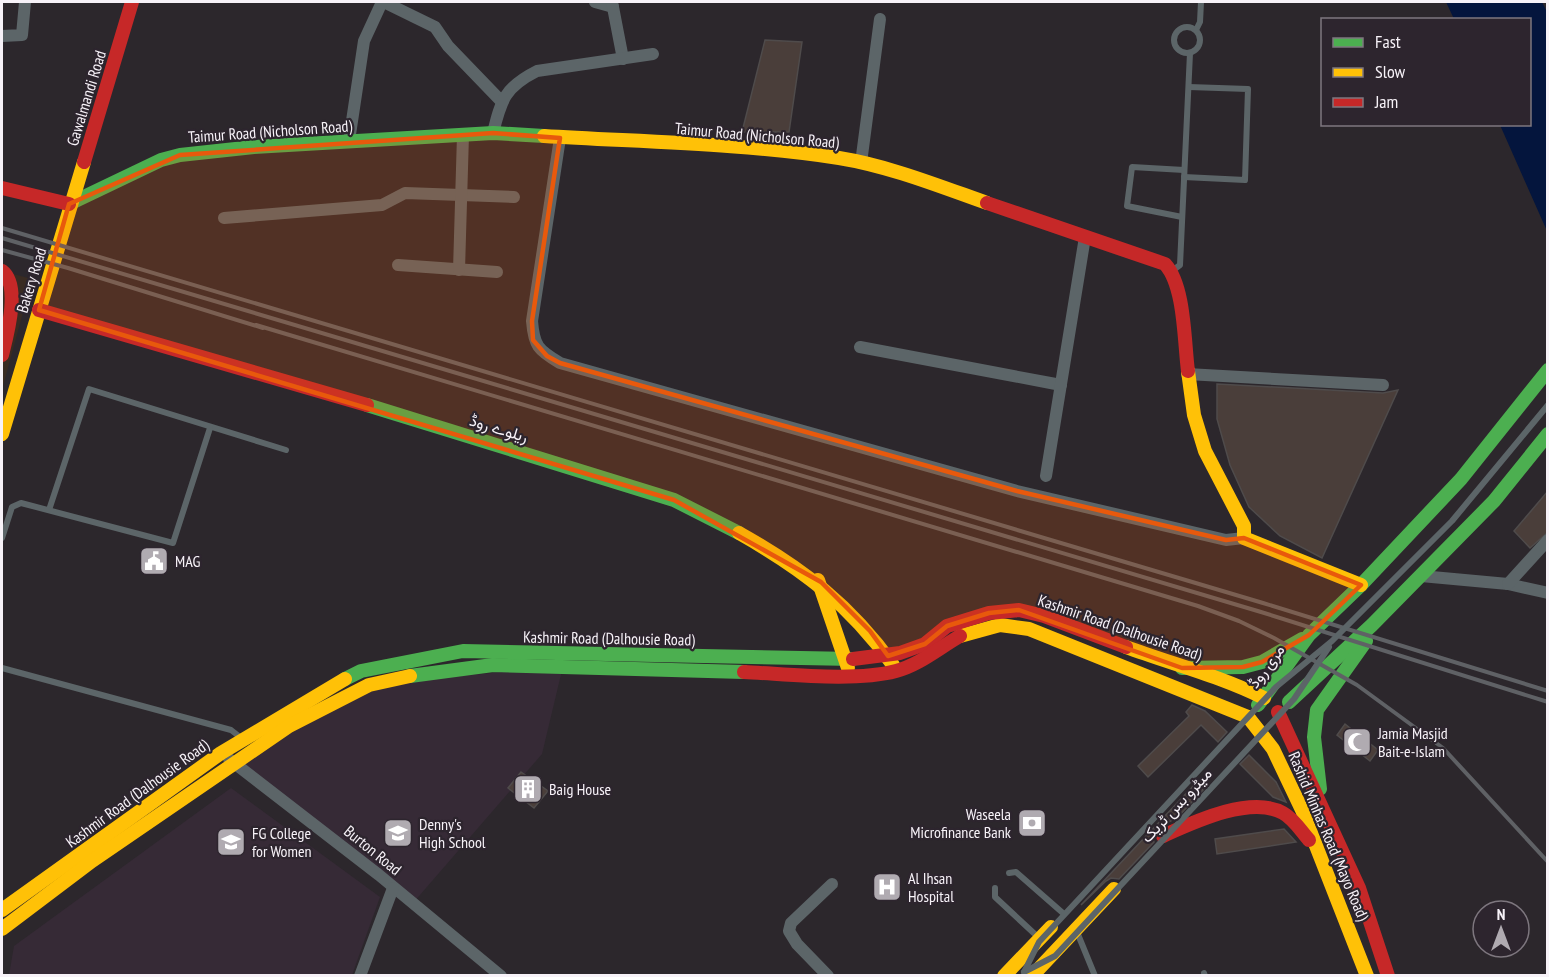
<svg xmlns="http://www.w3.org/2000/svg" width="1549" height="977" font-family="'PT Sans Narrow',Vazirmatn,sans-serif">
  <rect width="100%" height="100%" fill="#2c272c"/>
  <path fill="#392b22" d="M 2,271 L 32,279 L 2,390 Z"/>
  <g fill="#362a36">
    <path d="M 563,666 L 542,754 L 413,903 L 234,764 L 370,685 Z"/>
    <path d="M 231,788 L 380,897 L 352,975 L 9,975 L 14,946 Z"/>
  </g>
  <path fill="#04153d" d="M 1446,2 L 1542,2 L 1547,12 L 1547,231 L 1500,125 L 1530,124 L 1530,20 L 1454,19 Z"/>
  <g fill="#4a3e3a" stroke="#4f4b4b" stroke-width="1.5">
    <path d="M 765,40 L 802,42 L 789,132 L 742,132 Z"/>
    <path d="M 1217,384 L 1383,393 L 1398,390 L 1322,558 L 1280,536 L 1249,507 L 1230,465 L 1217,419 Z"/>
    <path d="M 1548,491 L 1548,532 L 1530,548 L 1514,531 Z"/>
    <path d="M 1192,705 L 1205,711 L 1227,732 L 1218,742 L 1201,725 L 1148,777 L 1138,766 L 1189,716 L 1186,712 Z"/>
    <path d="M 1345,724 L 1378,750 L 1370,761 L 1337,735 Z"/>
    <path d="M 1249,755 L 1276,782 L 1286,802 L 1273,797 L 1240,764 Z"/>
    <path d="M 521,772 L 548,791 L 534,808 L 508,788 Z"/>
    <path d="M 1196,783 L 1203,790 L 1177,818 L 1154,829 L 1152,836 L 1154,842 L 1119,879 L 1111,878 L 1106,881 L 1081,905 Z"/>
    <path d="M 1284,829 L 1296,842 L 1217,854 L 1215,839 Z"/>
  </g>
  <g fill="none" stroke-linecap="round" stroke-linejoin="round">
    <g stroke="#5c6568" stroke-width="6">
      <circle cx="1187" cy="40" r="13"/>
      <path d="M 1196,30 L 1200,22 L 1201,2"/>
      <path d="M 1184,177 L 1245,180 L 1248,89 L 1189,87"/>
      <path d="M 1182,217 L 1127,206 L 1132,167 L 1184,170"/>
      <path d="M 1172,271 L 1180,265 L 1190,53"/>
      <path d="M 49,510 L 89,389 L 286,450"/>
      <path d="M 2,538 L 12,507 L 21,503 L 173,543 L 210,428"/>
      <path d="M 2,668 L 231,730 L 240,737"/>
      <path d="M 1009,873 L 1016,872 L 1064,914"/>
      <path d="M 995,888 L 995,897 L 1038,937"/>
      <path d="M 1077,932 L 1095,976"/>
      <path d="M 1204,973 L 1205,976"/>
    </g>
    <g stroke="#5c6568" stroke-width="12">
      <path d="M 384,2 L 435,27 L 448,46 L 501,101"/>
      <path d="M 595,2 L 613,7"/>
      <path d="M 612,2 L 623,59"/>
      <path d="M 2,36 L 22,35 L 25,2"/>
      <path d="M 493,133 C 501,100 505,87 537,71 L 653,54"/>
      <path d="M 560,138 L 532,321 C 534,346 538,350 560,363 L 1017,491 L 1226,540 L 1244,538"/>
      <path d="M 349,141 L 364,41 L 382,2"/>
      <path d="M 861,163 L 880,19"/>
      <path d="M 224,218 L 382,205 L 405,193 L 514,197"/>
      <path d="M 398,265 L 497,272"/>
      <path d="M 459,270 L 463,135"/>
      <path d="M 860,347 L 1061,385"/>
      <path d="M 1187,374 L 1383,385"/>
      <path d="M 1046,476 L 1085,237"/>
      <path d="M 1421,576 L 1508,584 L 1548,593"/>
      <path d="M 1508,584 L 1548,540"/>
      <path d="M 229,759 L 379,875 L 501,976"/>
      <path d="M 360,976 L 393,888"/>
      <path d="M 828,976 L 797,944 L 789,931 L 791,923 L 832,884"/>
    </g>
    <g stroke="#4caf50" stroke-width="14">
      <path d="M 69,204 L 161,160 L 180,155 L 254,147 L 493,133 L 544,136"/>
      <path d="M 367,405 L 674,500 L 739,533"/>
      <path d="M 1182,668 L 1243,667 L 1262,662 L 1302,639"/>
      <path d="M 410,676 L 493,665 L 744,672"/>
      <path d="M 345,679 L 361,671 L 463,651 L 853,659"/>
      <path d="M 1289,702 L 1372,625 L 1494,501 L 1548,434"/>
      <path d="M 1258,705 L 1309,635 L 1361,585 L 1461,479 L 1548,370"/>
      <path d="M 1320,789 L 1314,737 L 1317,710 L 1366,641"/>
    </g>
    <g stroke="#ffc107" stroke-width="14">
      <path d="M 544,136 C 642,142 742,143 839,158 C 889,166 939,186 987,203"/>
      <path d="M 1188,371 L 1194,415 L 1205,451 L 1244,526 L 1244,538 L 1361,585"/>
      <path d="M 2,434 L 84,162"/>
      <path d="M 739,533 C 803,569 850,605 893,665"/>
      <path d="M 818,580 L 848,668"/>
      <path d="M 960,636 L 1000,625 L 1029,629 L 1248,717"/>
      <path d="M 1126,647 C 1172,664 1220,676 1264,698"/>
      <path d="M 1248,717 L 1273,749 L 1302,810 L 1367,976"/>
      <path d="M 2,910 L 221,753 L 345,679"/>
      <path d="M 2,929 L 92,861 L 289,726 L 369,685 L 410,676"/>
      <path d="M 1004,976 L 1051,927"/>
      <path d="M 1032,976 L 1114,889"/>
    </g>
    <g stroke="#c62828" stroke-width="14">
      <path d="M 84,162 L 132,2"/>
      <path d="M 2,188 L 69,204"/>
      <path d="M 987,203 L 1165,264 C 1185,286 1184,341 1188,371"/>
      <path d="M 2,271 C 21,285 7,335 2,355"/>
      <path d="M 39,310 L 367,405"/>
      <path d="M 853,659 L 900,653 L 925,644 L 947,626 L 989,613 L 1019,610 L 1044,616 L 1126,647"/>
      <path d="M 744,672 C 788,674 855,682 896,671 C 919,665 939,648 960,636"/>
      <path d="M 1278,712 L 1359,888 L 1388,976"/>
      <path d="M 1163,836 C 1194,822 1251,795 1283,813 C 1294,819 1301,831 1309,840"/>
    </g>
    <g stroke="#5f6165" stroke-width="4">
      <path d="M 2,228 L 1263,603 L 1548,691"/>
      <path d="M 2,238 L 1261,612 L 1548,702"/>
      <path d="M 2,250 L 68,268 L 263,328"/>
      <path d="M 256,325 L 1198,606 L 1239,621 L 1274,638 L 1357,685 L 1443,748 L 1548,862"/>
    </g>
    <g stroke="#5c6568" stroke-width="6">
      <path d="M 1024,972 L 1039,942 L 1276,687 L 1332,641 L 1452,521 L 1548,405"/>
      <path d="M 1024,972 L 1055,956 L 1294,699 L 1329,647"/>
    </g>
  </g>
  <path fill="#e8590c" fill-opacity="0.2" stroke="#e8590c" stroke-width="4.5" stroke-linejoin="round" d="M 493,133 L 560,138 L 532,321 L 533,340 L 547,356 L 560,363 L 1017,491 L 1226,540 L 1244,538 L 1361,585 L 1309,635 L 1262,662 L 1243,667 L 1182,668 L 1019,610 L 989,613 L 947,626 L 925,644 L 888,656 L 870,631 L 821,582 L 674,500 L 39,310 L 69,204 L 180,155 Z"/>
  <defs>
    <g id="civic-square" transform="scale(1.5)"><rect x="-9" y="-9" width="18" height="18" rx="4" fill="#b0abb1" stroke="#2d252e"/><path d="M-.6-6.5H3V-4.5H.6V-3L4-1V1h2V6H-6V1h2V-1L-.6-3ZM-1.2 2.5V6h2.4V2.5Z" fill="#fff"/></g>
    <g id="mosque-square" transform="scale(1.5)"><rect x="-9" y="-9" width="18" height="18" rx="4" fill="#b0abb1" stroke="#2d252e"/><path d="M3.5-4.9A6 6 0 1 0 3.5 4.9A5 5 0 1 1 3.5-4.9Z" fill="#fff"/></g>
    <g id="building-square" transform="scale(1.5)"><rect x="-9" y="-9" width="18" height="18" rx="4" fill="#b0abb1" stroke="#2d252e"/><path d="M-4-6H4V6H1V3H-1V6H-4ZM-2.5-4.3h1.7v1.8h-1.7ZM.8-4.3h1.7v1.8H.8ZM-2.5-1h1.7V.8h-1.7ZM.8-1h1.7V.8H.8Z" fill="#fff"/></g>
    <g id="bank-square" transform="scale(1.5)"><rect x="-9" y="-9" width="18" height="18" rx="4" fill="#b0abb1" stroke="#2d252e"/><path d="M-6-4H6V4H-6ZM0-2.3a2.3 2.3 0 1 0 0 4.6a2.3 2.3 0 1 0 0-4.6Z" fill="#fff"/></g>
    <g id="school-square" transform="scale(1.5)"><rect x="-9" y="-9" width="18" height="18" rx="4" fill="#b0abb1" stroke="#2d252e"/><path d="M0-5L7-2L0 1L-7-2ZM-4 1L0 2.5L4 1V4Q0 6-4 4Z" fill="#fff"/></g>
    <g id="university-square" transform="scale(1.5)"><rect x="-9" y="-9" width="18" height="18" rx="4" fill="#b0abb1" stroke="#2d252e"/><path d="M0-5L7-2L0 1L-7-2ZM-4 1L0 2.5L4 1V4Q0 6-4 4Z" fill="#fff"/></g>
    <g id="hospital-square" transform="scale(1.5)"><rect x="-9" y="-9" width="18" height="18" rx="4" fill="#b0abb1" stroke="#2d252e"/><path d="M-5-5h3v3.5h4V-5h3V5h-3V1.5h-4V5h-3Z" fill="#fff"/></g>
  </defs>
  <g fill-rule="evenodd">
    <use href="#civic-square" x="154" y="561"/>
    <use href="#mosque-square" x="1357" y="742"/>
    <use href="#building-square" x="528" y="789"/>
    <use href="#bank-square" x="1032" y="823"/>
    <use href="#school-square" x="398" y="833"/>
    <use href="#university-square" x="231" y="842"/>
    <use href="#hospital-square" x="887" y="887"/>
  </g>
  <g text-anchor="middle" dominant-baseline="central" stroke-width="4.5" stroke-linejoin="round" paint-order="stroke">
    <g font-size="16" fill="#f7f2f8" stroke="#2d252e">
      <text transform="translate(86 98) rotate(-73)">Gawalmandi Road</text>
      <text transform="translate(270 131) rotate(-4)">Taimur Road (Nicholson Road)</text>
      <text transform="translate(757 135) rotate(5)">Taimur Road (Nicholson Road)</text>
      <text transform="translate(31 280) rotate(-73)">Bakery Road</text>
      <text transform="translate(499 428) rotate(17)">ریلوے روڈ</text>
      <text transform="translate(1120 627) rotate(19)">Kashmir Road (Dalhousie Road)</text>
      <text transform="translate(609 638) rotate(1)">Kashmir Road (Dalhousie Road)</text>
      <text transform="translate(1266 666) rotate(-54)">مری روڈ</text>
      <text transform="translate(137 793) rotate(-36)">Kashmir Road (Dalhousie Road)</text>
      <text transform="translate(1176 805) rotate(-47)">میٹرو بس ٹریک</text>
      <text transform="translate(1329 836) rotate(67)">Rashid Minhas Road (Mayo Road)</text>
      <text transform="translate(373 850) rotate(39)">Burton Road</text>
    </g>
    <g font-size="16" fill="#f7f2f8" stroke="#2d252e" text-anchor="start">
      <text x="175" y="561">MAG</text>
      <text x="1378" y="733">Jamia Masjid<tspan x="1378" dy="18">Bait-e-Islam</tspan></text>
      <text x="549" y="789">Baig House</text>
      <text x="1011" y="814" text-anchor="end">Waseela<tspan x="1011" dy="18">Microfinance Bank</tspan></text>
      <text x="419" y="824">Denny's<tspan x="419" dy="18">High School</tspan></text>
      <text x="252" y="833">FG College<tspan x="252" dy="18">for Women</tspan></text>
      <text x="908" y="878">Al Ihsan<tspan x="908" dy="18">Hospital</tspan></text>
    </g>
  </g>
  <rect width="1549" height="977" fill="none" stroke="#f7f2f8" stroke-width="6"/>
  <rect x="1321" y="18" width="210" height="108" fill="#2d252e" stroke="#7e777f" stroke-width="1.5"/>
  <rect x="1333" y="38" width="30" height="9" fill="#4caf50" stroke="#7e777f" stroke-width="1.5"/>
  <text x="1375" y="48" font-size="18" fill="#f7f2f8">Fast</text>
  <rect x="1333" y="68" width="30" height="9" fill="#ffc107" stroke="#7e777f" stroke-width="1.5"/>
  <text x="1375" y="78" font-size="18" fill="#f7f2f8">Slow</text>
  <rect x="1333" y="98" width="30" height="9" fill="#c62828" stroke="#7e777f" stroke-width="1.5"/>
  <text x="1375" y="108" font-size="18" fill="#f7f2f8">Jam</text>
  <g transform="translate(1501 929)"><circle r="28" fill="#2d252e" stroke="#7e777f" stroke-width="1.5"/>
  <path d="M0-4.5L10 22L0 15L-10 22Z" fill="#b0abb1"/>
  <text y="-9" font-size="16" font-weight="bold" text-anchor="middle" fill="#f7f2f8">N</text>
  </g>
</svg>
